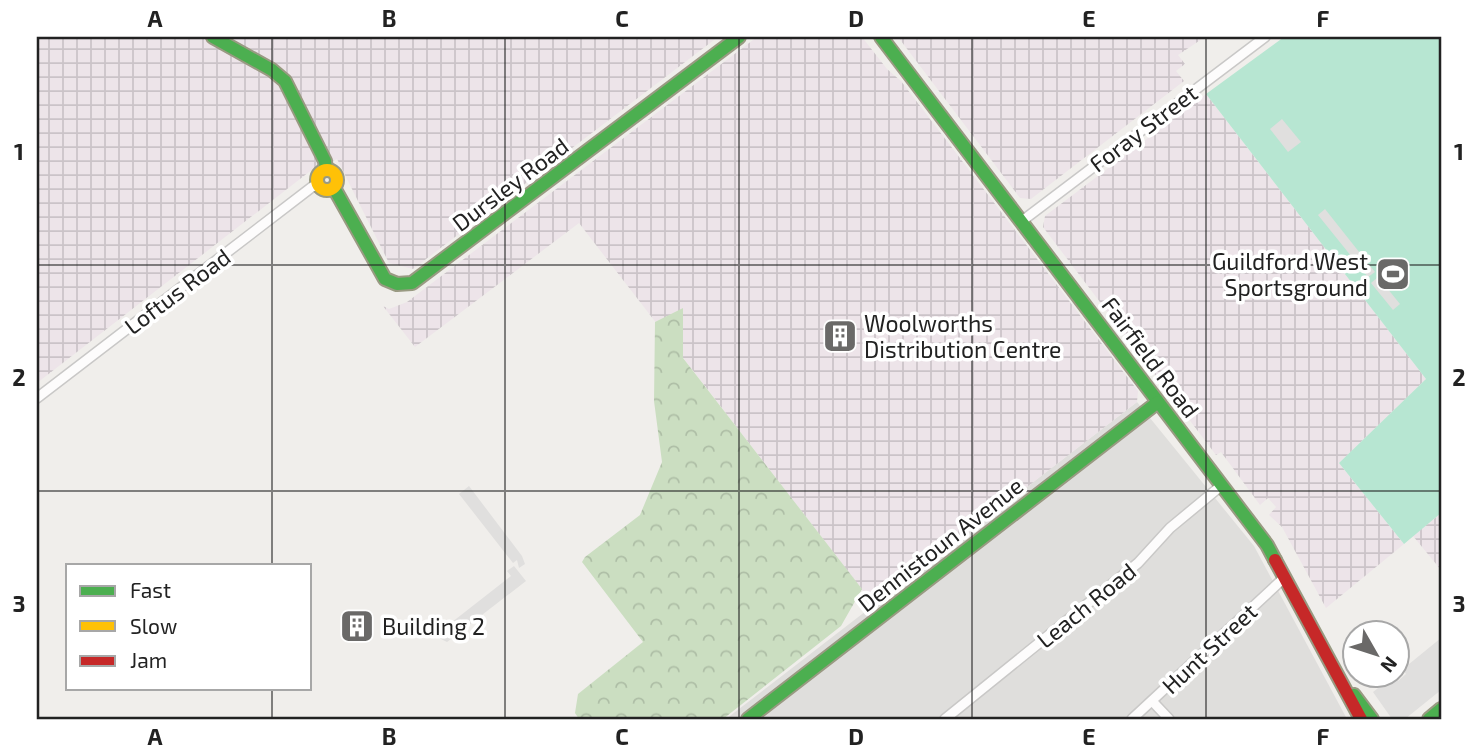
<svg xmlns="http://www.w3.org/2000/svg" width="1478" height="756" font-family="'Exo 2',sans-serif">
  <defs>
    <pattern id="industrial-grid" width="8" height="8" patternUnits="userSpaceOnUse" patternTransform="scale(1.75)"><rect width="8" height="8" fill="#ede4e9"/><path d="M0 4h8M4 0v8" fill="none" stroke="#cbc3c8"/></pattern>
    <pattern id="forest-crowns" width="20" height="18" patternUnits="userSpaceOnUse" patternTransform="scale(1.75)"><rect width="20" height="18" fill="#cbdec1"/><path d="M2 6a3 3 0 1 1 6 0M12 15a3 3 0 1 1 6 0" fill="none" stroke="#aebea6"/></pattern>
  </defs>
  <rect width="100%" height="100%" fill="#f0eeeb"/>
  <path fill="#dfdedc" d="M 1137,402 L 1254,546 L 1347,719 L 726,719 Z"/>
  <g fill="url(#industrial-grid)">
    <path d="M 37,37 L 718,37 L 413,269 L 389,263 L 337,159 L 309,172 L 37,383 Z"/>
    <path d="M 757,37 L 862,37 L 887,69 L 901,81 L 1138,391 L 1137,402 L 874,605 L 579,223 L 415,347 L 383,306 L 389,309 L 407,302 Z"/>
    <path d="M 898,37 L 1205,37 L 1178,55 L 1185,64 L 1176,71 L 1184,81 L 1031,199 L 1020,198 Z"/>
    <path d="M 1206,94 L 1426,379 L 1339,463 L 1404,544 L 1326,608 L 1282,527 L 1269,515 L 1276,507 L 1268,498 L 1260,505 L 1221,452 L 1216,455 L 1043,227 L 1045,216 Z"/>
    <path d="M 1441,513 L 1441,570 L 1413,536 Z"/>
  </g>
  <path fill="url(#forest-crowns)" d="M 683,308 L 683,358 L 862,589 L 841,626 L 723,719 L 579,719 L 575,713 L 578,694 L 643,642 L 582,562 L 585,557 L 640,515 L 662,462 L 654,401 L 655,322 Z"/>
  <path fill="#b7e6d2" d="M 1284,37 L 1441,37 L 1441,513 L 1404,544 L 1339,463 L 1426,379 L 1206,94 Z"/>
  <g fill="#e0dfde">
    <path d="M 1282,119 L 1301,142 L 1288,152 L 1270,129 Z"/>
    <path d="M 1325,209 L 1375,272 L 1368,277 L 1318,215 Z"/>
    <path d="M 1378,277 L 1400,304 L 1393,310 L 1371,283 Z"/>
    <path d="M 469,486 L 522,556 L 525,564 L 519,568 L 517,560 L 513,563 L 459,494 Z"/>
    <path d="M 514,566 L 526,581 L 447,642 L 441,639 L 433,628 L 442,621 L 447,626 L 511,576 L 507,571 Z"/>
    <path d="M 1441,638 L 1441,690 L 1405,719 L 1392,719 L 1373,692 L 1394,676 L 1398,681 L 1406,674 L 1403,669 Z"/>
  </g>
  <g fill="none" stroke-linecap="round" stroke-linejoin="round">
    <g stroke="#c9c8c7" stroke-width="12">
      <g id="street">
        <path d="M 1022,221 L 1265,37"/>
        <path d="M 37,398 L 312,187 L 317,185"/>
        <path d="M 1152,701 L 1169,719"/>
        <path d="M 945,719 L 1138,563 L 1170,528 L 1222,485"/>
        <path d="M 1132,719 L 1285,577"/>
      </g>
    </g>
    <g stroke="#999a82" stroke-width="16">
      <g id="fast">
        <path d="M 213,37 L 272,70 L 285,81 L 325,161 L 326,170"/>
        <path d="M 881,37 L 1267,545 L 1275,560"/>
        <path d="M 334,188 L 385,279 L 397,284 L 412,283 L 739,37"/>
        <path d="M 1354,695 L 1372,719"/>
        <path d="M 748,719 L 1158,402"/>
        <path d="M 1429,719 L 1441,709"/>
      </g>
    </g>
    <g stroke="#999a82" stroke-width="16">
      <circle id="slow" cx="327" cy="180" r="10"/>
    </g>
    <g stroke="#999a82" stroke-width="16">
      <path id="jam" d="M 1275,560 L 1361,719"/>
    </g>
    <use href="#street" stroke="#fdfcfc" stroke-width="9"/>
    <use href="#fast" stroke="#4caf50" stroke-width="12"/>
    <use href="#slow" stroke="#ffc107" stroke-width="12"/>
    <use href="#jam" stroke="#c62828" stroke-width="12"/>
  </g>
  <path fill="none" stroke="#222" stroke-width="2" stroke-opacity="0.55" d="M 272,37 L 272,565M 505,37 L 505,719M 739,37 L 739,719M 972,37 L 972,719M 1206,37 L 1206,719M 37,265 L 1441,265M 37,491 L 1441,491M 272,688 L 272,719"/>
  <defs>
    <g id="stadium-square" transform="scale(1.75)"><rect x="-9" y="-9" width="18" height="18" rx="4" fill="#6a6968" stroke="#fff"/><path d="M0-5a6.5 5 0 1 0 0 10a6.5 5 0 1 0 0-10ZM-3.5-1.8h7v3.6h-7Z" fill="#fff"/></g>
    <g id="building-square" transform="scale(1.75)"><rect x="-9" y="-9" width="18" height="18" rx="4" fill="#6a6968" stroke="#fff"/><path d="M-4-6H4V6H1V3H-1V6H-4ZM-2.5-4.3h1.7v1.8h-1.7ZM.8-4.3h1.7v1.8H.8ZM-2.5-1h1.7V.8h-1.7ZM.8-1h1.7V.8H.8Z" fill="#fff"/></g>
  </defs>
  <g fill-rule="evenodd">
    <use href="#stadium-square" x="1393" y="274"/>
    <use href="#building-square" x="840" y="336"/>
    <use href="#building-square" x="357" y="626"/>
  </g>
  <g text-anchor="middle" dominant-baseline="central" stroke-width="7" stroke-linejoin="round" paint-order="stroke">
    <g font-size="23" fill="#222" stroke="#fff">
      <text transform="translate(1143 128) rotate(-37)">Foray Street</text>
      <text transform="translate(510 184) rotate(-37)">Dursley Road</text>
      <text transform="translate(177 291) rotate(-37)">Loftus Road</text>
      <text transform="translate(1151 357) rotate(53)">Fairfield Road</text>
      <text transform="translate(940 544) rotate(-38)">Dennistoun Avenue</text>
      <text transform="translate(1086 605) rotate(-39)">Leach Road</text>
      <text transform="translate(1209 648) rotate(-43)">Hunt Street</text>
    </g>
    <g font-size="23" fill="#222" stroke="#fff" text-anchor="start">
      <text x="1368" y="261" text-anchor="end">Guildford West<tspan x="1368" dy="26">Sportsground</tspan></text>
      <text x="864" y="323">Woolworths<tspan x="864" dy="26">Distribution Centre</tspan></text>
      <text x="382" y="626">Building 2</text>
    </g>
  </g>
  <rect width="1478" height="756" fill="none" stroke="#ffffff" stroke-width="77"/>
  <rect x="66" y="564" width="245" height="126" fill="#ffffff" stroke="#a7a7a7" stroke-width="2"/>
  <rect x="80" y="586" width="35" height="10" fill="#4caf50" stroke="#a7a7a7" stroke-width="2"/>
  <text x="130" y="598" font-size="21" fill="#222222">Fast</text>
  <rect x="80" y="621" width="35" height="10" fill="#ffc107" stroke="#a7a7a7" stroke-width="2"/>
  <text x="130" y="634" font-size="21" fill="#222222">Slow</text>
  <rect x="80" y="656" width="35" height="10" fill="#c62828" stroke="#a7a7a7" stroke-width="2"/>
  <text x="130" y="668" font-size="21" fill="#222222">Jam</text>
  <g transform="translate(1376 654) rotate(129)"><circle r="33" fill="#ffffff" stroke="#a7a7a7" stroke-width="2"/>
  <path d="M0-5L12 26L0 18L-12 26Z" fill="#6a6968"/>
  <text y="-10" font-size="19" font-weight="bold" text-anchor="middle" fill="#222222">N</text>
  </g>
  <rect x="38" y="38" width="1402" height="680" fill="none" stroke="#222" stroke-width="2.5"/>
  <g font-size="23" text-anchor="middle" font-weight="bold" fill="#222">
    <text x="155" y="27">A</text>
    <text x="389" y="27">B</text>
    <text x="622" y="27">C</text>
    <text x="856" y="27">D</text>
    <text x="1089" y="27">E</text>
    <text x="1323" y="27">F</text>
    <text x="19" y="160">1</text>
    <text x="1459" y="160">1</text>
    <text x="19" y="386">2</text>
    <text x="1459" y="386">2</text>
    <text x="19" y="612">3</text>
    <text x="1459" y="612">3</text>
    <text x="155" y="745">A</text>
    <text x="389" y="745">B</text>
    <text x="622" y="745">C</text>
    <text x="856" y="745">D</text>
    <text x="1089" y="745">E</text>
    <text x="1323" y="745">F</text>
  </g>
</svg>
